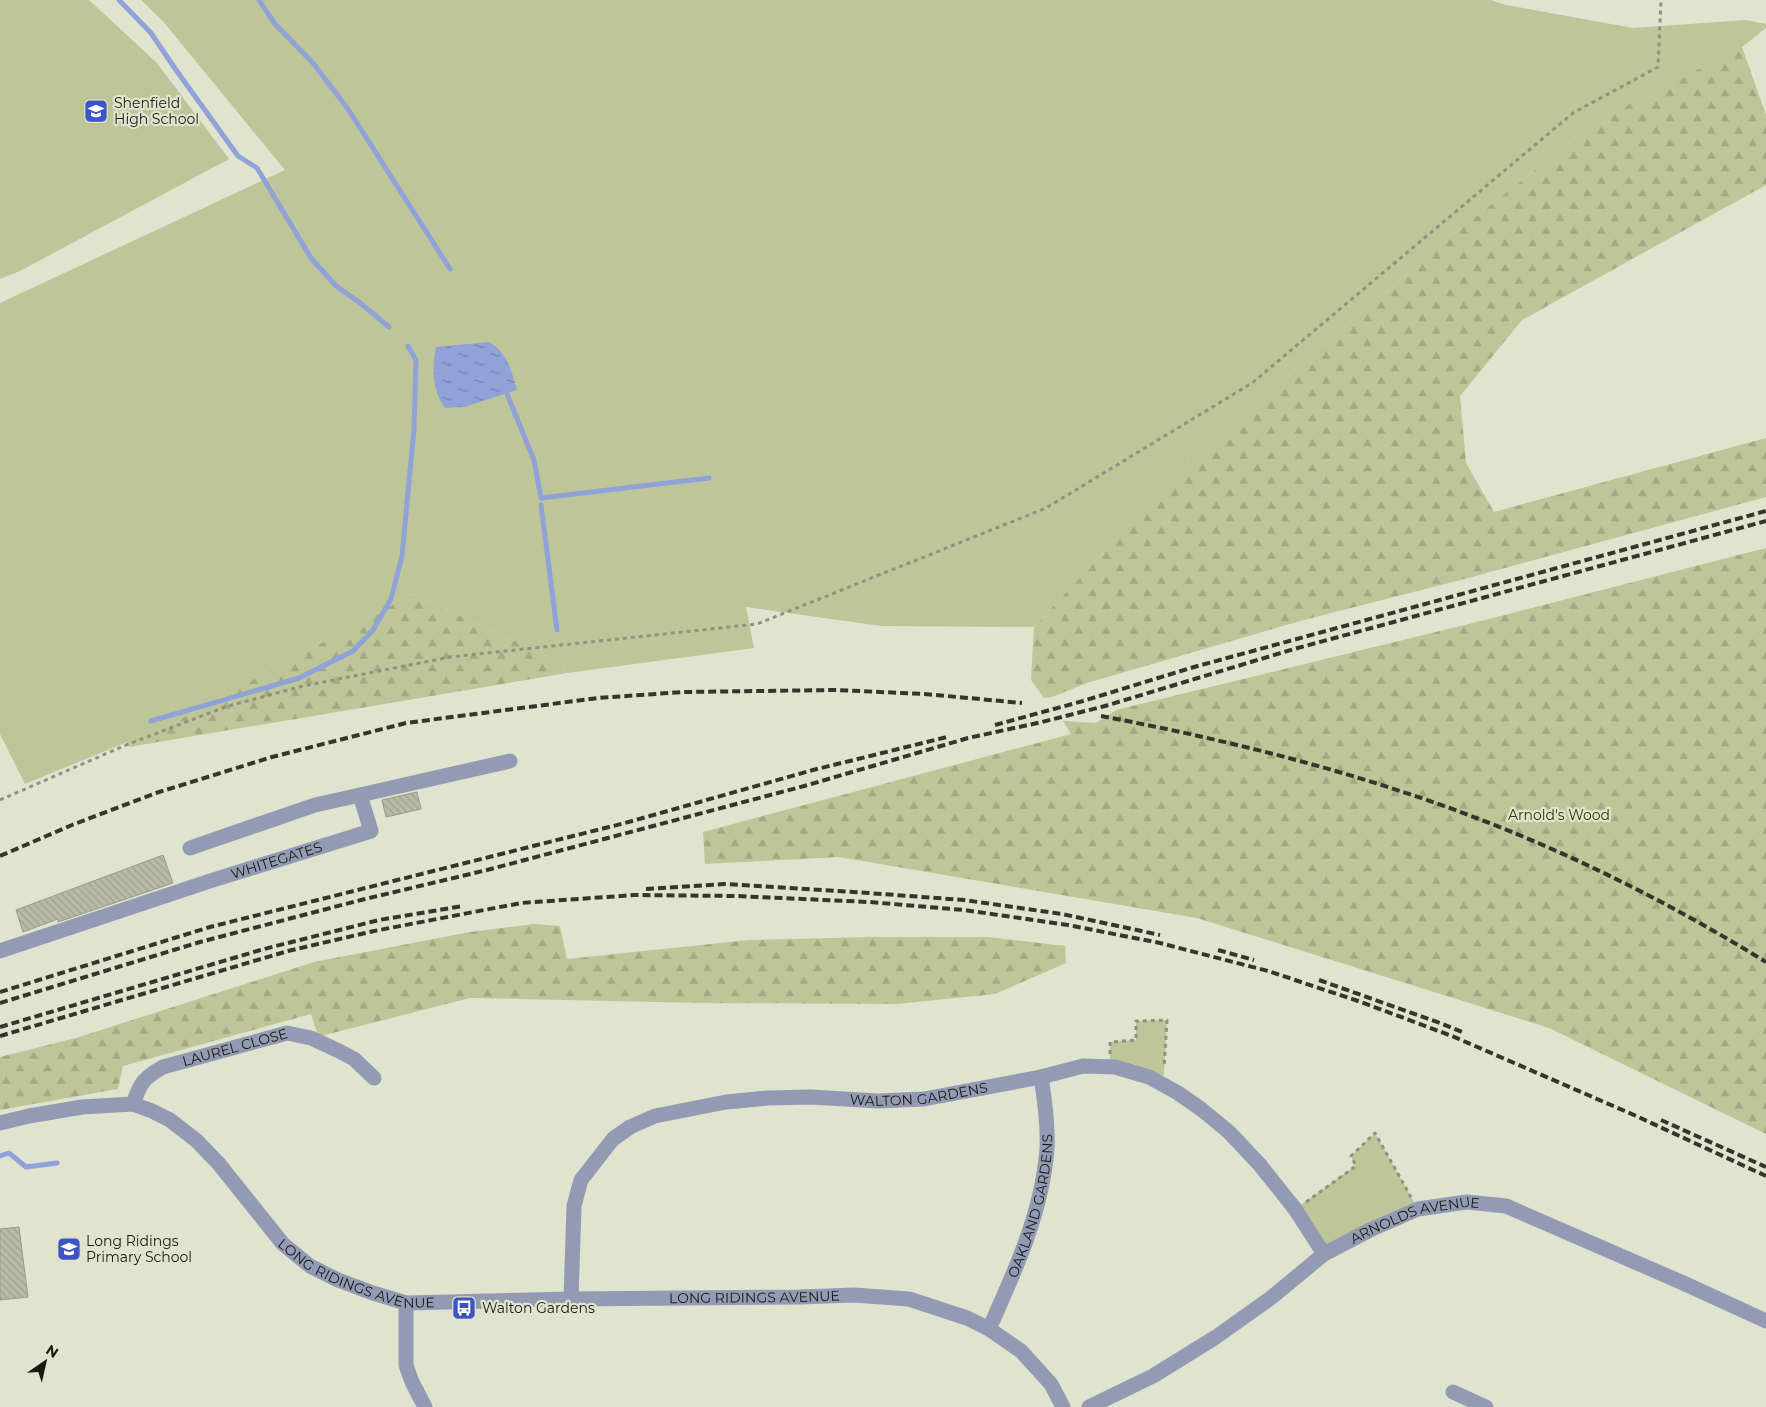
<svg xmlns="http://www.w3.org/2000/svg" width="1766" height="1407" font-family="Montserrat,sans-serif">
  <defs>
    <pattern id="forest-firs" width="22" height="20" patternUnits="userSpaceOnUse" patternTransform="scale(1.25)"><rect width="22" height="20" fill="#bdc599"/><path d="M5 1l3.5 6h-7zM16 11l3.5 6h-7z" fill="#a2a983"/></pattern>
    <pattern id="water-ripples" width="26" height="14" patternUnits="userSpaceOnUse" patternTransform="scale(1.25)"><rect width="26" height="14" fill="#90a2d8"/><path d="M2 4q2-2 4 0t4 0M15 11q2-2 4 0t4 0" fill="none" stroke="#7583ae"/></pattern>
    <pattern id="building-back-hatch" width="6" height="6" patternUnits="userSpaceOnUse" patternTransform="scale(1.25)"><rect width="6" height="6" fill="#b8bca6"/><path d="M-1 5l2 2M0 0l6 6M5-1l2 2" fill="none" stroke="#9da18e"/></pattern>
  </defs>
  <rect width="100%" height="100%" fill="#e0e4ce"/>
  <g fill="#bdc599">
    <path d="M 0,0 L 89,0 L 157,63 L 229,159 L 20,271 L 0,279 Z"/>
    <path d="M 141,0 L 1491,0 L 1506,5 L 1633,28 L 1746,20 L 1766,24 L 1766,28 L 1742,47 L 1598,120 L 1455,233 L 1189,460 L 1034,627 L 881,626 L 746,607 L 754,648 L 567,673 L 561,662 L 412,594 L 129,747 L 127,742 L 25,784 L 0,734 L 0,303 L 285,170 L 162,20 Z"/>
    <path d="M 1167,1020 L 1164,1073 L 1160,1083 L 1110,1067 L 1110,1042 L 1136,1040 L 1136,1021 Z"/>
    <path d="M 1375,1133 L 1418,1209 L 1324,1254 L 1295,1209 L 1355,1166 L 1351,1156 Z"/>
  </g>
  <g fill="url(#forest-firs)">
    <path d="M 1742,47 L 1766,115 L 1766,185 L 1522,320 L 1460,396 L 1466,463 L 1494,512 L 1766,438 L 1766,497 L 1472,577 L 1304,620 L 1087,683 L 1052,697 L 1044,698 L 1031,680 L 1034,627 L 1189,460 L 1455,233 L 1598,120 Z"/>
    <path d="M 1766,548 L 1766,1134 L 1549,1028 L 1197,918 L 839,857 L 705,864 L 703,832 L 1071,734 L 1063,721 L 1096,723 L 1116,710 L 1489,619 Z"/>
    <path d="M 412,594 L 561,662 L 567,673 L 129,747 Z"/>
    <path d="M 534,924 L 560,926 L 567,959 L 749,940 L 872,937 L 988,937 L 1065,946 L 1066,963 L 995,994 L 897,1004 L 701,1003 L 470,998 L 321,1036 L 316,1030 L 311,1014 L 123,1066 L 118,1089 L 0,1110 L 0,1057 L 76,1038 L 314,962 L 470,932 Z"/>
  </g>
  <path fill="url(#water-ripples)" d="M 489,342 C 508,353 511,370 517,390 L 464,407 L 445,408 C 432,391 432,367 436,347 Z"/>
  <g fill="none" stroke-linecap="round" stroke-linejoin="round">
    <g stroke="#90a2d8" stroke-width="5">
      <path d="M 119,0 L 151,33 L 176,70 L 238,156 L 257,168 L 311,258 L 336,286 L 359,302 L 389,327"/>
      <path d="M 259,0 L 275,24 L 313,63 L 348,109 L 450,269"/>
      <path d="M 507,394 L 534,460 L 541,498 L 709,478"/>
      <path d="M 541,505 L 557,630"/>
      <path d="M 151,721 L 299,678 L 353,651 L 373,630 L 391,599 L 402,556 L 414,429 L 416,360 L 408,346"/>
      <path d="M 0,1156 L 9,1153 L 26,1167 L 57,1163"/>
    </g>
  </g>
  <g fill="url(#building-back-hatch)" stroke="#989b87">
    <path d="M 417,792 L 421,809 L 386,817 L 382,800 Z"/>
    <path d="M 163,855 L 173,883 L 58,922 L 58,919 L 23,932 L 16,910 Z"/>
    <path d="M 19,1227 L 28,1297 L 0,1300 L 0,1229 Z"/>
  </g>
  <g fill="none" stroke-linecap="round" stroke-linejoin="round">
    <g stroke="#8f9281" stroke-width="3" stroke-dasharray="4 4" stroke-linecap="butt">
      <path d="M 0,800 L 126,745 L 225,707 L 303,686 L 450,657 L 757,624 L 1046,508 L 1252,383 L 1573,113 L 1658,67 L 1661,0"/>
      <path d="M 1110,1054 L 1110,1042 L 1136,1040 L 1136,1021 L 1167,1020 L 1164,1068"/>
      <path d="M 1306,1202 L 1356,1166 L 1351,1156 L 1375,1133 L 1411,1197"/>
    </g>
    <g stroke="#929bb3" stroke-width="15">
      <path d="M 190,848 L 315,805 L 360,795"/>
      <path id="s1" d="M 0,951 L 210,881 L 371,831 L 360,795 L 510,761"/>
      <path id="s2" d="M 133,1104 C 140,1084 143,1078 163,1067 L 287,1033 L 311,1038 L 339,1051 L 354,1059 L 374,1078"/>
      <path id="s3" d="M 0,1123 L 29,1116 L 82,1107 L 133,1104 L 152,1111 L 170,1120 L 197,1141 L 219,1164 L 283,1244 L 310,1266 L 338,1280 L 373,1293 L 406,1303 L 571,1299 L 800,1297 L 854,1295 L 909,1299 L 967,1318 L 989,1329 L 1021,1351 L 1051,1384 L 1063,1407"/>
      <path id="s4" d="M 571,1299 L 574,1206 L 581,1180 L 613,1139 L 630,1127 L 655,1116 L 726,1102 L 768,1098 L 811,1097 L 878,1101 L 924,1099 L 1041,1077 L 1083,1066 L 1115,1067 L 1149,1077 L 1178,1093 L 1201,1109 L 1229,1132 L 1260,1165 L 1295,1209 L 1324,1254"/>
      <path d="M 406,1303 L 406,1365 L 412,1382 L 425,1407"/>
      <path id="s5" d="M 989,1329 C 1015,1271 1042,1213 1047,1149 C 1048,1125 1045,1101 1041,1077"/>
      <path d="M 1453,1392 L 1486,1407"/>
      <path id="s6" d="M 1089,1407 L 1153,1376 L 1216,1337 L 1272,1297 L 1324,1254 L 1370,1230 L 1418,1209 L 1467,1202 L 1506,1206 L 1681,1282 L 1766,1321"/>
    </g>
    <g stroke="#34362c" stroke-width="4" stroke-dasharray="8 4" stroke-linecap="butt">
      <path d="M 1101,716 C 1250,744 1399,783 1538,843 C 1617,877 1693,917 1766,962"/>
      <path d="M 995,725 L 1083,701 L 1194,667 L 1766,511"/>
      <path d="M 0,856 L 72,825 L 156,793 L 272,757 L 406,723 L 598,698 L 683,692 L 836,690 L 925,694 L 1022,703"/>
      <path d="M 646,889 L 724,884 L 868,893 L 964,900 L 1062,914 L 1160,935"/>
      <path d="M 1218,950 L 1254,960"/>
      <path d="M 1319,980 L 1440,1023 L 1462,1032"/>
      <path d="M 0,992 L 210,927 L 625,823 L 813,770 L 947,737"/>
      <path d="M 0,1003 L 200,942 L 361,900 L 487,870 L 808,785 L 968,738 L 1042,722 L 1105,706 L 1294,649 L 1766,521"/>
      <path d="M 0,1027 L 264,949 L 379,920 L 463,906"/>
      <path d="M 0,1036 L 288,951 L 374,931 L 521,903 L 635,895 L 736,896 L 869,902 L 964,910 L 1068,925 L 1160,943 L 1268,971 L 1361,1002 L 1452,1036 L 1634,1115 L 1766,1176"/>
      <path d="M 1661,1120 L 1766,1167"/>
    </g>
  </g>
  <defs>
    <g id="school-square" transform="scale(1.25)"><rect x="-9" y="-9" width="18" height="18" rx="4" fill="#3d53c6" stroke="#e0e4ce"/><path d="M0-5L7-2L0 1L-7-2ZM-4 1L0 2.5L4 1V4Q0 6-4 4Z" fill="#fff"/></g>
    <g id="bus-square" transform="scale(1.25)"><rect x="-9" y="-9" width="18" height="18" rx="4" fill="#3d53c6" stroke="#e0e4ce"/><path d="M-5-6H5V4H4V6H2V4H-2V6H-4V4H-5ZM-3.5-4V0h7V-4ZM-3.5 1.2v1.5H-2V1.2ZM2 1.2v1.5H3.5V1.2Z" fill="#fff"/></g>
  </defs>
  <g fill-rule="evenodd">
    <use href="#school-square" x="96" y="111"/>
    <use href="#school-square" x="69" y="1249"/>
    <use href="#bus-square" x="464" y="1308"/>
  </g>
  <g text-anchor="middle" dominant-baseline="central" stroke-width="4.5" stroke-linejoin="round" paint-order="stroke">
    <g font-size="14" fill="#181911" stroke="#e0e4ce" text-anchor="start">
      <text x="114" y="103">Shenfield<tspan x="114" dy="16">High School</tspan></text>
      <text x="86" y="1241">Long Ridings<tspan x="86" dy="16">Primary School</tspan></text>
      <text x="482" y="1308">Walton Gardens</text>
    </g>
    <g font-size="14" fill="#313706" stroke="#e0e4ce">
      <text x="1559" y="815">Arnold's Wood</text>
    </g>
    <g font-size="14" fill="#181911" stroke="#e0e4ce">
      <text stroke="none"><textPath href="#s1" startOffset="291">WHITEGATES</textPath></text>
      <text stroke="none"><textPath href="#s2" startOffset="124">LAUREL CLOSE</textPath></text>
      <text stroke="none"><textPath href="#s4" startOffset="486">WALTON GARDENS</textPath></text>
      <text stroke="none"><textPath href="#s5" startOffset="131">OAKLAND GARDENS</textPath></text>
      <text stroke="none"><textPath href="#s6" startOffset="380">ARNOLDS AVENUE</textPath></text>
      <text stroke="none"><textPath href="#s3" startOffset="425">LONG RIDINGS AVENUE</textPath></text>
      <text stroke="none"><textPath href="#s3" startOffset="830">LONG RIDINGS AVENUE</textPath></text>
    </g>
  </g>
  <g transform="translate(45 1362) rotate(34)" stroke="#e0e4ce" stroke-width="4" paint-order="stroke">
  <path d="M0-4L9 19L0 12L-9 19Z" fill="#181911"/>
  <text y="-8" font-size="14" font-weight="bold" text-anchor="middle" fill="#181911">N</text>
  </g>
</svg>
